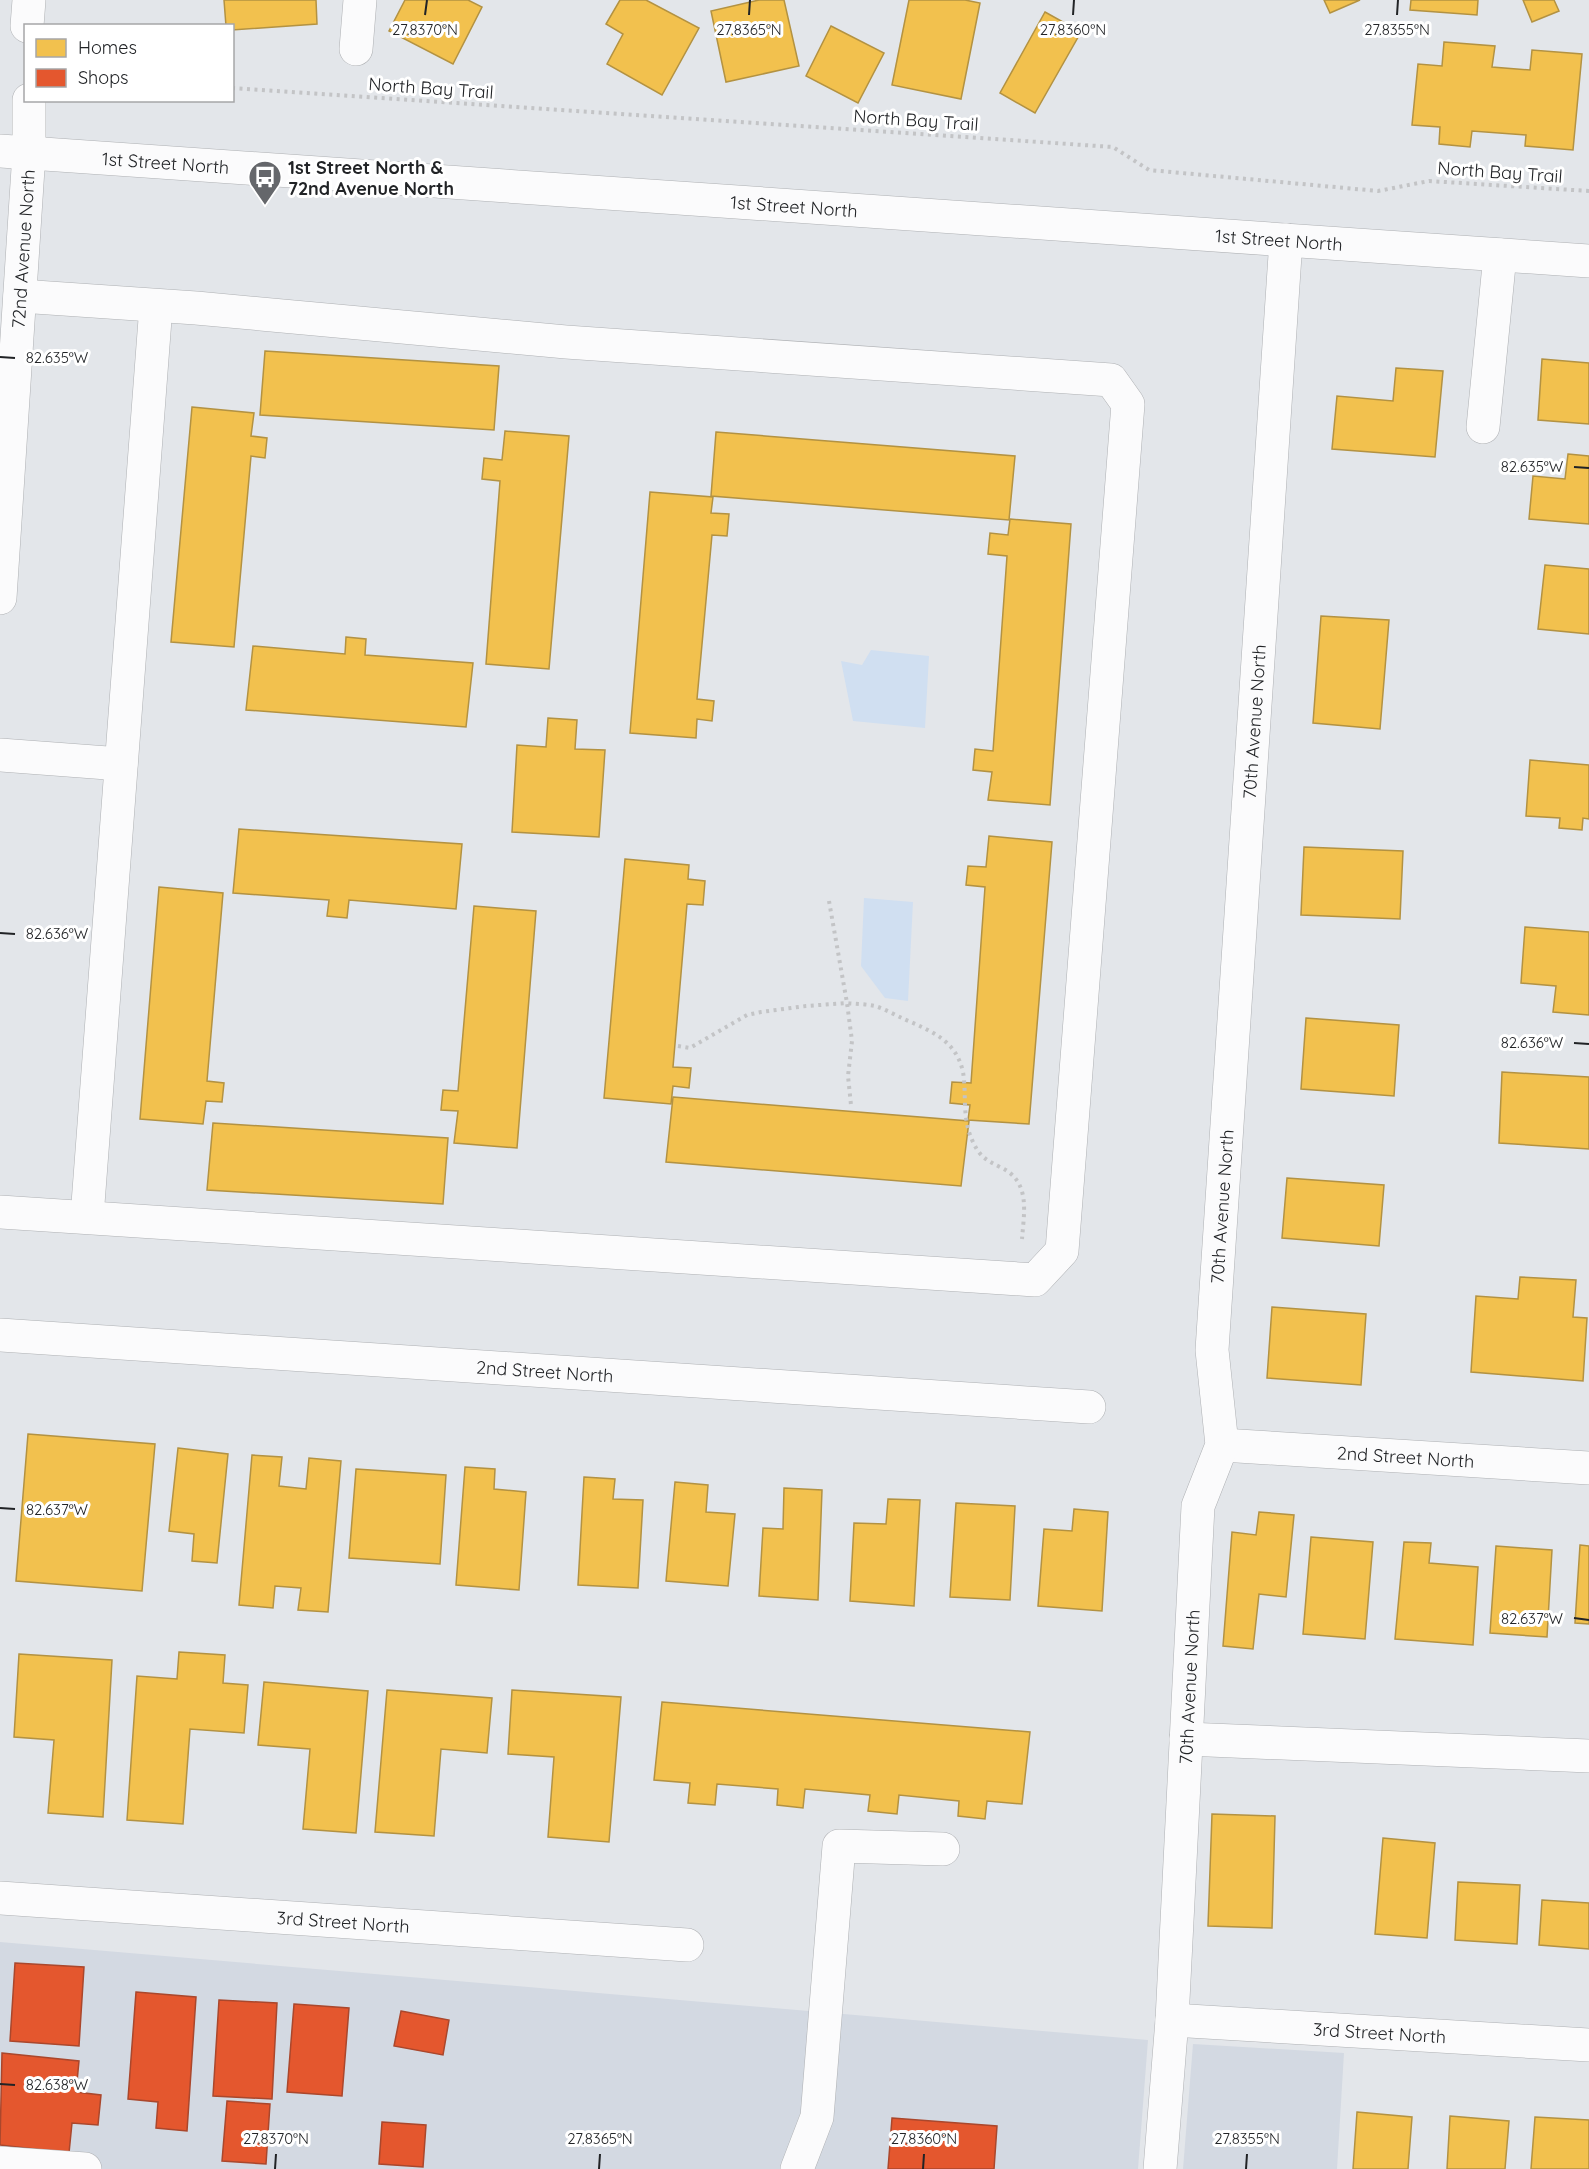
<svg xmlns="http://www.w3.org/2000/svg" width="1589" height="2169" font-family="Quicksand,sans-serif">
  <rect width="100%" height="100%" fill="#e3e6ea"/>
  <g fill="#d3d9e2">
    <path d="M 0,1942 L 1148,2040 L 1138,2169 L 0,2169 Z"/>
    <path d="M 1193,2044 L 1344,2053 L 1337,2169 L 1183,2169 Z"/>
  </g>
  <g fill="#d0dff1">
    <path d="M 871,650 L 929,656 L 925,728 L 853,721 L 841,661 L 862,665 Z"/>
    <path d="M 864,898 L 913,902 L 908,1001 L 885,998 L 861,966 Z"/>
  </g>
  <g fill="#f2c14e" stroke="#b39242" stroke-width="1.5">
    <path d="M 224,0 L 316,0 L 317,24 L 232,30 L 232,26 L 226,26 Z"/>
    <path d="M 405,0 L 468,0 L 482,7 L 453,64 L 389,31 Z"/>
    <path d="M 620,0 L 646,0 L 699,28 L 662,95 L 607,64 L 623,34 L 606,24 Z"/>
    <path d="M 759,0 L 784,0 L 799,66 L 726,82 L 711,11 Z"/>
    <path d="M 909,0 L 965,0 L 980,3 L 961,99 L 892,85 Z"/>
    <path d="M 1324,0 L 1360,0 L 1330,13 Z"/>
    <path d="M 1411,0 L 1478,0 L 1477,15 L 1410,10 Z"/>
    <path d="M 1523,0 L 1554,0 L 1559,11 L 1532,22 Z"/>
    <path d="M 1045,12 L 1081,32 L 1035,113 L 1000,93 Z"/>
    <path d="M 831,26 L 884,53 L 858,103 L 806,76 Z"/>
    <path d="M 1444,42 L 1495,46 L 1492,67 L 1530,70 L 1532,50 L 1582,54 L 1573,150 L 1525,146 L 1526,135 L 1472,131 L 1470,147 L 1439,144 L 1440,127 L 1412,125 L 1418,64 L 1442,66 Z"/>
    <path d="M 265,351 L 499,366 L 494,430 L 260,415 Z"/>
    <path d="M 1542,359 L 1589,363 L 1589,424 L 1538,420 Z"/>
    <path d="M 1396,368 L 1443,371 L 1435,457 L 1332,449 L 1337,396 L 1393,401 Z"/>
    <path d="M 192,407 L 254,413 L 251,436 L 267,438 L 265,458 L 251,456 L 234,647 L 171,642 Z"/>
    <path d="M 505,431 L 569,436 L 549,669 L 486,664 L 500,481 L 482,479 L 484,458 L 502,460 Z"/>
    <path d="M 716,432 L 1015,456 L 1009,520 L 711,496 Z"/>
    <path d="M 1568,454 L 1589,456 L 1589,524 L 1529,519 L 1533,476 L 1565,479 Z"/>
    <path d="M 650,492 L 713,497 L 711,513 L 729,514 L 727,536 L 712,535 L 697,699 L 714,701 L 712,721 L 697,719 L 696,738 L 630,733 Z"/>
    <path d="M 1010,519 L 1071,524 L 1050,805 L 988,800 L 992,772 L 973,770 L 975,749 L 993,751 L 1007,556 L 988,554 L 990,533 L 1008,535 Z"/>
    <path d="M 1545,565 L 1589,569 L 1589,634 L 1538,629 Z"/>
    <path d="M 1321,616 L 1389,620 L 1380,729 L 1313,723 Z"/>
    <path d="M 346,637 L 366,639 L 365,655 L 473,663 L 466,727 L 246,710 L 253,646 L 345,654 Z"/>
    <path d="M 548,718 L 577,720 L 575,749 L 605,750 L 599,837 L 512,832 L 517,745 L 546,747 Z"/>
    <path d="M 1530,760 L 1589,765 L 1589,819 L 1583,818 L 1582,830 L 1559,828 L 1560,818 L 1526,816 Z"/>
    <path d="M 239,829 L 462,844 L 456,909 L 349,900 L 347,918 L 327,916 L 329,900 L 233,893 Z"/>
    <path d="M 989,836 L 1052,842 L 1029,1124 L 968,1120 L 970,1105 L 950,1103 L 952,1082 L 971,1083 L 985,887 L 966,885 L 968,866 L 986,867 Z"/>
    <path d="M 1304,847 L 1403,851 L 1400,919 L 1301,915 Z"/>
    <path d="M 625,859 L 689,865 L 688,879 L 705,881 L 703,905 L 687,904 L 673,1067 L 691,1068 L 689,1088 L 673,1086 L 671,1104 L 604,1098 Z"/>
    <path d="M 159,887 L 223,893 L 207,1081 L 224,1083 L 222,1102 L 206,1101 L 203,1124 L 140,1119 Z"/>
    <path d="M 474,906 L 536,911 L 517,1148 L 454,1143 L 458,1111 L 441,1110 L 443,1090 L 458,1091 Z"/>
    <path d="M 1525,927 L 1589,932 L 1589,1015 L 1553,1012 L 1556,986 L 1521,983 Z"/>
    <path d="M 1306,1018 L 1399,1025 L 1394,1096 L 1301,1089 Z"/>
    <path d="M 1502,1072 L 1589,1077 L 1589,1149 L 1499,1143 Z"/>
    <path d="M 673,1097 L 969,1121 L 961,1186 L 666,1162 Z"/>
    <path d="M 213,1123 L 448,1138 L 443,1204 L 207,1190 Z"/>
    <path d="M 1287,1178 L 1384,1185 L 1379,1246 L 1282,1238 Z"/>
    <path d="M 1520,1277 L 1576,1280 L 1573,1317 L 1587,1318 L 1583,1381 L 1471,1372 L 1476,1296 L 1518,1299 Z"/>
    <path d="M 1272,1307 L 1366,1314 L 1361,1385 L 1267,1378 Z"/>
    <path d="M 28,1434 L 155,1444 L 142,1591 L 16,1581 Z"/>
    <path d="M 178,1448 L 228,1454 L 217,1563 L 192,1561 L 194,1534 L 169,1531 Z"/>
    <path d="M 252,1455 L 282,1457 L 279,1486 L 306,1489 L 309,1458 L 341,1461 L 328,1612 L 298,1610 L 301,1588 L 275,1586 L 273,1608 L 239,1605 Z"/>
    <path d="M 465,1467 L 495,1469 L 494,1489 L 526,1492 L 519,1590 L 456,1585 Z"/>
    <path d="M 356,1469 L 446,1475 L 440,1564 L 349,1558 Z"/>
    <path d="M 584,1477 L 615,1479 L 613,1499 L 643,1500 L 638,1588 L 578,1585 Z"/>
    <path d="M 675,1482 L 708,1485 L 706,1512 L 735,1514 L 728,1586 L 666,1581 Z"/>
    <path d="M 784,1488 L 822,1490 L 818,1600 L 759,1596 L 763,1528 L 783,1529 Z"/>
    <path d="M 888,1499 L 920,1500 L 914,1606 L 850,1601 L 854,1523 L 886,1524 Z"/>
    <path d="M 956,1503 L 1015,1506 L 1010,1600 L 950,1597 Z"/>
    <path d="M 1074,1509 L 1108,1512 L 1102,1611 L 1038,1606 L 1044,1529 L 1072,1531 Z"/>
    <path d="M 1259,1512 L 1294,1515 L 1286,1597 L 1259,1594 L 1253,1649 L 1223,1646 L 1232,1532 L 1256,1535 Z"/>
    <path d="M 1311,1537 L 1373,1542 L 1365,1639 L 1303,1634 Z"/>
    <path d="M 1404,1542 L 1431,1543 L 1429,1563 L 1478,1567 L 1473,1645 L 1395,1639 Z"/>
    <path d="M 1580,1545 L 1589,1546 L 1589,1624 L 1575,1623 Z"/>
    <path d="M 1496,1546 L 1552,1550 L 1547,1637 L 1490,1633 Z"/>
    <path d="M 179,1652 L 225,1655 L 223,1683 L 248,1685 L 244,1733 L 190,1729 L 183,1824 L 127,1820 L 137,1676 L 177,1679 Z"/>
    <path d="M 19,1654 L 112,1660 L 103,1817 L 48,1813 L 54,1740 L 14,1737 Z"/>
    <path d="M 264,1682 L 368,1691 L 356,1833 L 303,1829 L 310,1749 L 258,1745 Z"/>
    <path d="M 387,1690 L 492,1698 L 487,1753 L 441,1749 L 434,1836 L 375,1832 Z"/>
    <path d="M 512,1690 L 621,1697 L 609,1842 L 548,1837 L 554,1757 L 508,1754 Z"/>
    <path d="M 662,1702 L 1030,1732 L 1022,1804 L 987,1801 L 985,1819 L 958,1816 L 959,1801 L 899,1795 L 897,1814 L 868,1811 L 870,1795 L 805,1789 L 803,1808 L 777,1805 L 778,1789 L 717,1784 L 715,1805 L 688,1803 L 690,1783 L 654,1780 Z"/>
    <path d="M 1212,1814 L 1275,1816 L 1272,1928 L 1208,1926 Z"/>
    <path d="M 1383,1838 L 1435,1843 L 1427,1938 L 1375,1934 Z"/>
    <path d="M 1458,1882 L 1520,1885 L 1517,1944 L 1455,1940 Z"/>
    <path d="M 1542,1900 L 1589,1903 L 1589,1949 L 1539,1945 Z"/>
    <path d="M 1357,2112 L 1412,2117 L 1408,2169 L 1353,2169 Z"/>
    <path d="M 1450,2116 L 1509,2121 L 1505,2169 L 1447,2169 Z"/>
    <path d="M 1535,2117 L 1589,2120 L 1589,2169 L 1531,2169 Z"/>
  </g>
  <g fill="#e4572e" stroke="#aa472c" stroke-width="1.5">
    <path d="M 15,1963 L 84,1967 L 79,2046 L 10,2041 Z"/>
    <path d="M 136,1992 L 196,1997 L 187,2131 L 156,2128 L 158,2102 L 128,2099 Z"/>
    <path d="M 219,2000 L 277,2003 L 272,2099 L 213,2096 Z"/>
    <path d="M 294,2004 L 349,2008 L 342,2096 L 287,2092 Z"/>
    <path d="M 401,2011 L 449,2020 L 443,2055 L 394,2046 Z"/>
    <path d="M 2,2053 L 79,2061 L 76,2092 L 101,2095 L 98,2125 L 72,2123 L 69,2153 L 0,2145 Z"/>
    <path d="M 227,2101 L 270,2104 L 266,2164 L 222,2161 Z"/>
    <path d="M 892,2118 L 997,2126 L 994,2169 L 888,2169 Z"/>
    <path d="M 382,2122 L 426,2125 L 423,2167 L 379,2164 Z"/>
  </g>
  <g fill="none" stroke-linecap="round" stroke-linejoin="round">
    <g stroke="#aeb0b3" stroke-width="34">
      <g id="minor">
        <path d="M 27,26 L 29,0"/>
        <path d="M 356,49 L 360,0"/>
        <path id="s1" d="M 0,151 L 1589,261"/>
        <path d="M 1483,427 L 1500,255"/>
        <path id="s2" d="M 0,598 L 29,153 L 29,100"/>
        <path d="M 0,755 L 121,764"/>
        <path d="M 0,1212 L 1035,1280 L 1062,1251 L 1128,404 L 1111,380 L 566,342 L 196,308 L 20,296"/>
        <path d="M 87,1217 L 156,306"/>
        <path id="s3" d="M 0,1335 L 1089,1407"/>
        <path id="s4" d="M 1222,1445 L 1589,1468"/>
        <path d="M 1186,1739 L 1589,1756"/>
        <path id="s5" d="M 0,1898 L 687,1945"/>
        <path id="s6" d="M 1172,2020 L 1589,2045"/>
        <path d="M 0,2163 L 85,2169"/>
        <path d="M 797,2169 L 817,2117 L 839,1846 L 943,1849"/>
        <path id="s7" d="M 1160,2169 L 1172,2020 L 1198,1506 L 1222,1445 L 1212,1350 L 1286,240"/>
      </g>
    </g>
    <g stroke="#c3c4c6" stroke-width="4" stroke-dasharray="3 4.5" stroke-linecap="butt">
      <path d="M 232,88 L 1113,147 L 1149,170 L 1378,191 L 1429,181 L 1589,191"/>
      <path d="M 829,901 L 847,1003 C 856,1004 866,1004 875,1006 C 885,1009 895,1015 904,1019 C 931,1031 956,1040 963,1072 C 967,1096 961,1119 974,1144 C 980,1157 988,1161 1000,1167 C 1031,1181 1024,1212 1022,1239"/>
      <path d="M 678,1046 L 690,1048 L 747,1015 L 761,1012 L 806,1006 L 847,1003 L 852,1041 L 848,1076 L 851,1105"/>
    </g>
    <use href="#minor" stroke="#fbfbfc" stroke-width="33"/>
  </g>
  <path fill="none" stroke="#212326" stroke-width="2" d="M 425,15 L 427,0M 749,15 L 750,0M 1073,15 L 1074,0M 1397,15 L 1398,0M 0,357 L 15,358M 1574,467 L 1589,468M 0,933 L 15,934M 1574,1043 L 1589,1044M 0,1508 L 15,1509M 1574,1618 L 1589,1620M 0,2084 L 15,2085M 275,2169 L 276,2154M 599,2169 L 600,2154M 923,2169 L 924,2154M 1246,2169 L 1247,2154"/>
  <defs>
    <g id="bus-pin" transform="scale(1.725)"><path d="M0 17L-7.5 6A9.5 9.5 0 1 1 7.5 6Z" fill="#65676b" stroke="#fff"/><path d="M-5-6H5V4H4V6H2V4H-2V6H-4V4H-5ZM-3.5-4V0h7V-4ZM-3.5 1.2v1.5H-2V1.2ZM2 1.2v1.5H3.5V1.2Z" fill="#fff"/></g>
  </defs>
  <g fill-rule="evenodd">
    <use href="#bus-pin" x="265" y="177"/>
  </g>
  <g text-anchor="middle" dominant-baseline="central" stroke-width="6" stroke-linejoin="round" paint-order="stroke">
    <g font-size="18" fill="#212326" stroke="#fff">
      <text transform="translate(431 88) rotate(4)">North Bay Trail</text>
      <text transform="translate(916 120) rotate(4)">North Bay Trail</text>
      <text stroke="none"><textPath href="#s1" startOffset="166">1st Street North</textPath></text>
      <text transform="translate(1500 172) rotate(4)">North Bay Trail</text>
      <text stroke="none"><textPath href="#s1" startOffset="796">1st Street North</textPath></text>
      <text stroke="none"><textPath href="#s1" startOffset="1282">1st Street North</textPath></text>
      <text stroke="none"><textPath href="#s2" startOffset="350">72nd Avenue North</textPath></text>
      <text stroke="none"><textPath href="#s7" startOffset="1455">70th Avenue North</textPath></text>
      <text stroke="none"><textPath href="#s7" startOffset="969">70th Avenue North</textPath></text>
      <text stroke="none"><textPath href="#s3" startOffset="546">2nd Street North</textPath></text>
      <text stroke="none"><textPath href="#s4" startOffset="184">2nd Street North</textPath></text>
      <text stroke="none"><textPath href="#s7" startOffset="483">70th Avenue North</textPath></text>
      <text stroke="none"><textPath href="#s5" startOffset="344">3rd Street North</textPath></text>
      <text stroke="none"><textPath href="#s6" startOffset="208">3rd Street North</textPath></text>
    </g>
    <g font-size="18" font-weight="bold" fill="#212326" stroke="#fff" text-anchor="start">
      <text x="288" y="167">1st Street North &amp;<tspan x="288" dy="21">72nd Avenue North</tspan></text>
    </g>
  </g>
  <g font-size="15" text-anchor="middle" fill="#212326" stroke="#fff" stroke-width="6" stroke-linejoin="round" paint-order="stroke">
    <text x="425" y="35">27.8370°N</text>
    <text x="749" y="35">27.8365°N</text>
    <text x="1073" y="35">27.8360°N</text>
    <text x="1397" y="35">27.8355°N</text>
    <text x="57" y="363">82.635°W</text>
    <text x="1532" y="472">82.635°W</text>
    <text x="57" y="939">82.636°W</text>
    <text x="1532" y="1048">82.636°W</text>
    <text x="57" y="1515">82.637°W</text>
    <text x="1532" y="1624">82.637°W</text>
    <text x="57" y="2090">82.638°W</text>
    <text x="276" y="2144">27.8370°N</text>
    <text x="600" y="2144">27.8365°N</text>
    <text x="924" y="2144">27.8360°N</text>
    <text x="1247" y="2144">27.8355°N</text>
  </g>
  <rect x="24" y="24" width="210" height="78" fill="#ffffff" stroke="#a6a7a8" stroke-width="1.5"/>
  <rect x="36" y="39" width="30" height="18" fill="#f2c14e" stroke="#a6a7a8" stroke-width="1.5"/>
  <text x="78" y="54" font-size="18" fill="#212326">Homes</text>
  <rect x="36" y="69" width="30" height="18" fill="#e4572e" stroke="#a6a7a8" stroke-width="1.5"/>
  <text x="78" y="84" font-size="18" fill="#212326">Shops</text>
</svg>
